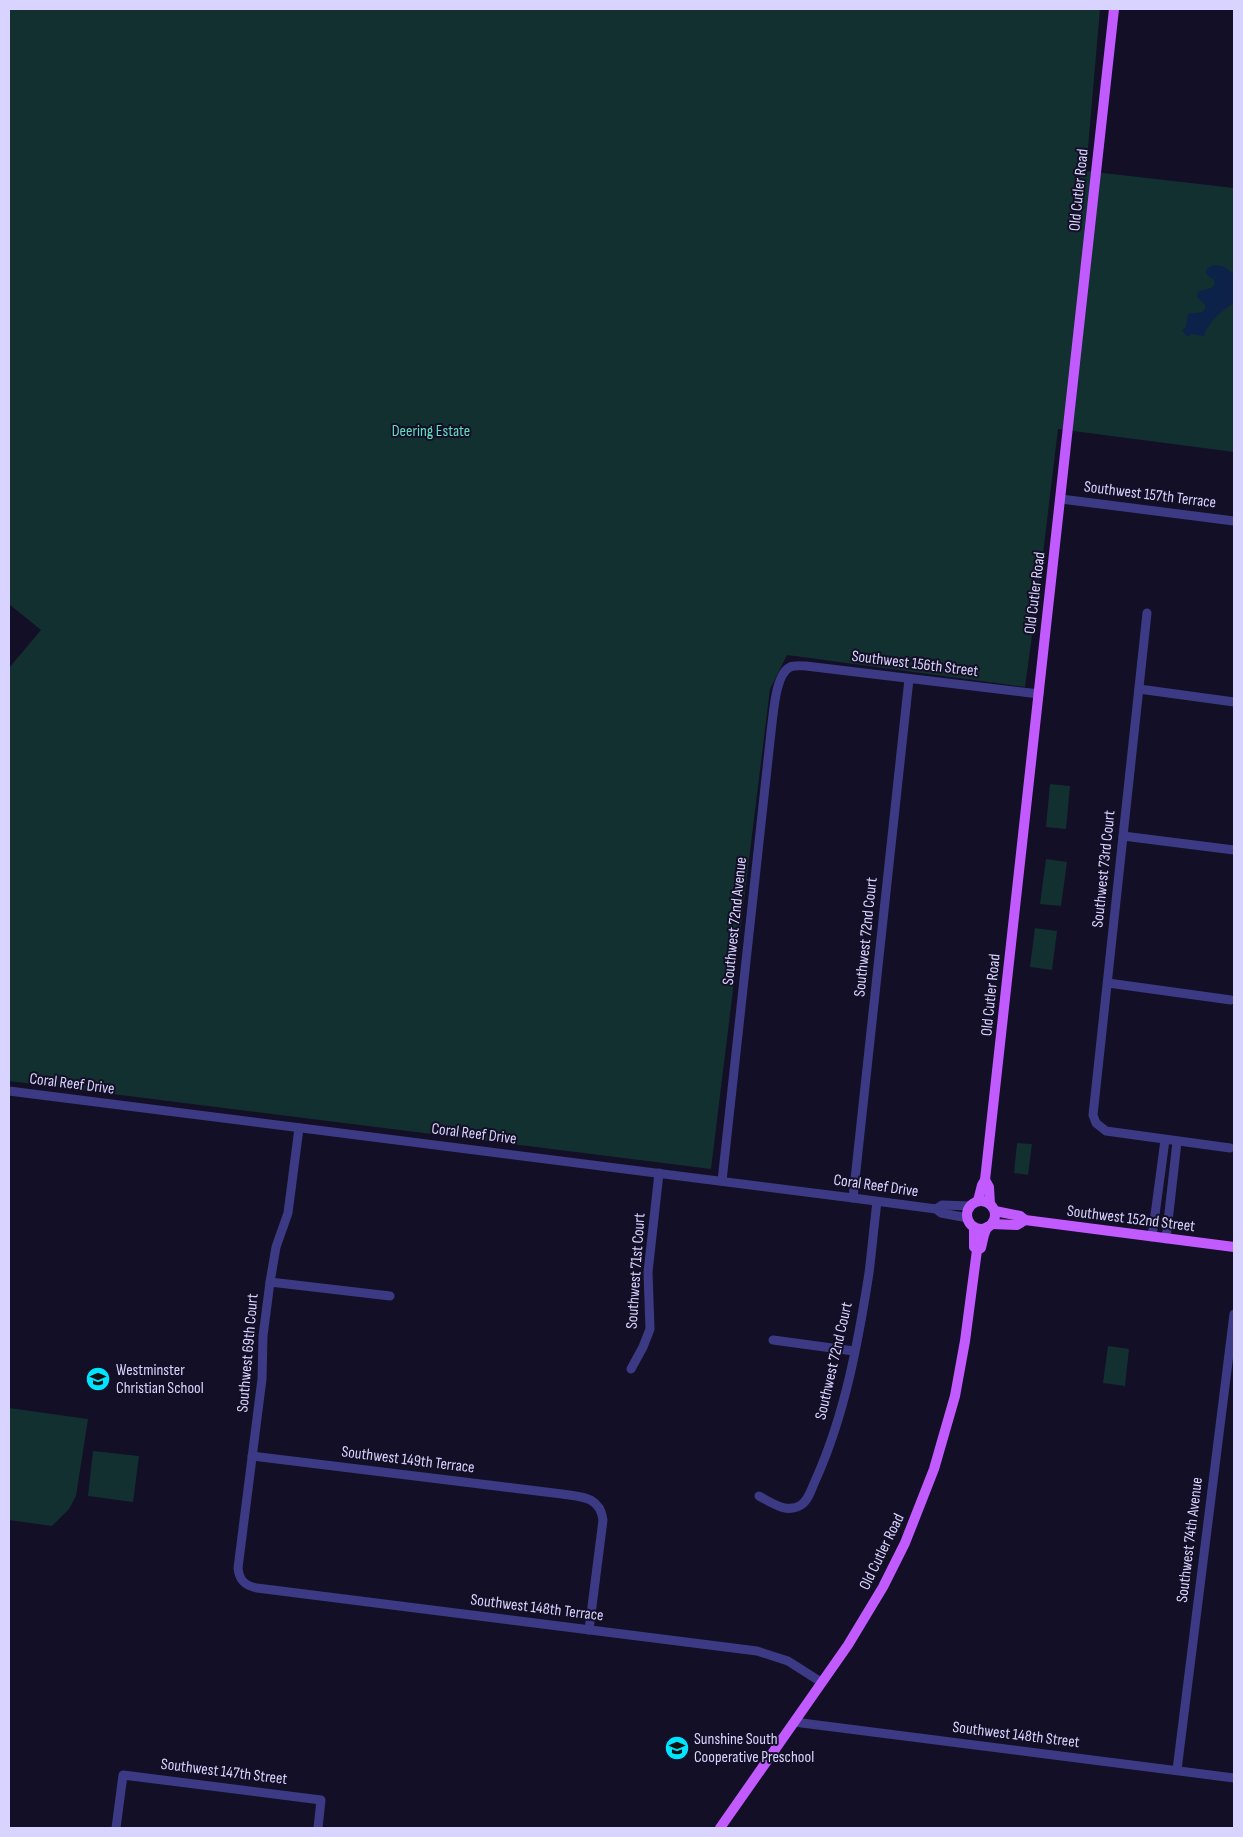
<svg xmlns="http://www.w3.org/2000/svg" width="1243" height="1837" font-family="'Sofia Sans Condensed',sans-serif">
  <rect width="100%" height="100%" fill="#130f26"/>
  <g fill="#12302f">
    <path d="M 9,9 L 1100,9 L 1086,171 L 1234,188 L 1234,452 L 1058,429 L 1043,554 L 1025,687 L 787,655 L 770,689 L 711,1169 L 9,1081 L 9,668 L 41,630 L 9,604 Z"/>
    <path d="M 1050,784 L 1070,786 L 1066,829 L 1046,827 Z"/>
    <path d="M 1046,859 L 1067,862 L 1061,906 L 1040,904 Z"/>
    <path d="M 1035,928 L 1057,931 L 1052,970 L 1030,967 Z"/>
    <path d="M 1017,1143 L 1032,1144 L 1028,1175 L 1014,1173 Z"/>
    <path d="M 1108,1346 L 1129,1349 L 1125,1386 L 1103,1383 Z"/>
    <path d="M 9,1408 L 88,1419 L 76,1496 L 69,1509 L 52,1526 L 9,1520 Z"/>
    <path d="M 93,1451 L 139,1456 L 133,1502 L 88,1496 Z"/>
  </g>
  <path fill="#0c2248" d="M 1217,265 L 1225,267 L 1232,273 L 1234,272 L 1234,302 C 1220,314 1211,318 1204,336 L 1191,334 L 1187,337 L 1182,330 L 1186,327 L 1188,314 L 1202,312 L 1205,309 L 1205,304 L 1198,298 L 1197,294 L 1199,291 L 1211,288 L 1215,284 L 1214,280 L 1206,274 L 1206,270 L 1210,266 Z"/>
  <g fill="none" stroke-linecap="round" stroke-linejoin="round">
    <g stroke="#3d3a85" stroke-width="9">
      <path d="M 1061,499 L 1234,521"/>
      <path d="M 1147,613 L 1093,1115 L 1096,1123 L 1106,1131 L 1230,1148"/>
      <path d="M 1139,689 L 1234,702"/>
      <path d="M 1123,836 L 1234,850"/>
      <path d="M 1108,983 L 1231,1000"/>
      <path d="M 9,1091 L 853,1198 L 936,1209 L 941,1213 L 968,1218"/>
      <path d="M 299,1128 L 288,1213 L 276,1247 L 270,1282 L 263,1336 L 262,1379 L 238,1568 C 239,1580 245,1586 257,1588 L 757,1651 L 788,1661 L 821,1682"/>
      <path d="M 722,1181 L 772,723 C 774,709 776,674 790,667 C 795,665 801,666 806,666 L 1039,694"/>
      <path d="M 853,1198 L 909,679"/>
      <path d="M 936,1209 L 942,1205 L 970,1206"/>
      <path d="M 1152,1237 L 1165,1140"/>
      <path d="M 1166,1239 L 1177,1142"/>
      <path d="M 270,1282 L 390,1296"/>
      <path d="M 773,1340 L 854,1351"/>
      <path d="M 631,1369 L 643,1347 L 650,1329 L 648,1272 L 659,1173"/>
      <path d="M 252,1456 L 562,1494 C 581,1497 600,1496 603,1520 L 589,1630"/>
      <path d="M 759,1496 C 772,1503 787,1514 801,1505 C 809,1500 812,1487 816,1479 C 845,1414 858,1343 869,1273 C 872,1249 874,1225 877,1202"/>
      <path d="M 794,1722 L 1234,1778"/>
      <path d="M 1177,1770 L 1234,1314"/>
      <path d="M 116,1828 L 123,1775 L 321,1800 L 318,1828"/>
    </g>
    <g stroke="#c25bff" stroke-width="10">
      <path d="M 985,1180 L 989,1187 L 990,1204"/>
      <circle cx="981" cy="1215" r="14"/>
      <path d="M 978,1201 L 982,1185 L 985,1180 L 1114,9"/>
      <path d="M 995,1211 L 1020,1216 L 1025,1220 L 1234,1247"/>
      <path d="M 992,1224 L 1017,1225 L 1025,1220"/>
      <path d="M 977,1250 L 981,1248 L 984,1235 L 987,1227"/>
      <path d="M 720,1828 L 848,1645 L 883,1587 L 905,1543 L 934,1469 L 955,1396 L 965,1341 L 977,1250 L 974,1247 L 974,1227"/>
    </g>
  </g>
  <defs>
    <g id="school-disc" transform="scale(1.25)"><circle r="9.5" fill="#00e5ff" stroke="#130f26"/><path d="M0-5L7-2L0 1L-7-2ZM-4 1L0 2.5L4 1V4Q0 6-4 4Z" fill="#111"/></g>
  </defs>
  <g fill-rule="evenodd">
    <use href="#school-disc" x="98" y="1379"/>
    <use href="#school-disc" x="677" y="1748"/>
  </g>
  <g text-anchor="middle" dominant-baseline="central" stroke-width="4" stroke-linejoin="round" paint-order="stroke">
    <g font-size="16" fill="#d9d4ff" stroke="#130f26">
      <text transform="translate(1079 190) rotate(-84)">Old Cutler Road</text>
      <text transform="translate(1150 495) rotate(7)">Southwest 157th Terrace</text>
      <text transform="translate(1035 593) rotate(-83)">Old Cutler Road</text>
      <text transform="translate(915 664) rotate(7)">Southwest 156th Street</text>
      <text transform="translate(1104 869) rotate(-84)">Southwest 73rd Court</text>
      <text transform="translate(735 921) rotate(-84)">Southwest 72nd Avenue</text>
      <text transform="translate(866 937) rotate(-84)">Southwest 72nd Court</text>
      <text transform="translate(991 995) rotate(-84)">Old Cutler Road</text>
      <text transform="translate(72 1084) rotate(7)">Coral Reef Drive</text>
      <text transform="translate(474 1134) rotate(7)">Coral Reef Drive</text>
      <text transform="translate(876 1186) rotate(8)">Coral Reef Drive</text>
      <text transform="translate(1131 1219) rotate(7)">Southwest 152nd Street</text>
      <text transform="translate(636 1271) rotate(-86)">Southwest 71st Court</text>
      <text transform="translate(248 1353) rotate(-85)">Southwest 69th Court</text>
      <text transform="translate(834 1361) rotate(-77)">Southwest 72nd Court</text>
      <text transform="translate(408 1460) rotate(7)">Southwest 149th Terrace</text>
      <text transform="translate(1190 1540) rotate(-83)">Southwest 74th Avenue</text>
      <text transform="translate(882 1552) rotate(-64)">Old Cutler Road</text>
      <text transform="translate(537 1608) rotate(7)">Southwest 148th Terrace</text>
      <text transform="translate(1016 1735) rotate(7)">Southwest 148th Street</text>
      <text transform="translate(224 1772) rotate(7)">Southwest 147th Street</text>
    </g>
    <g font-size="16" fill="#5fe0c0" stroke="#130f26">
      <text x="431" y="431">Deering Estate</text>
    </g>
    <g font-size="16" fill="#d9d4ff" stroke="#130f26" text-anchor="start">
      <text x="116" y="1370">Westminster<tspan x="116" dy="18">Christian School</tspan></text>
      <text x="694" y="1739">Sunshine South<tspan x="694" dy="18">Cooperative Preschool</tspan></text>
    </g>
  </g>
  <rect width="1243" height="1837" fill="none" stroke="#d9d4ff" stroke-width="20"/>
</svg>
